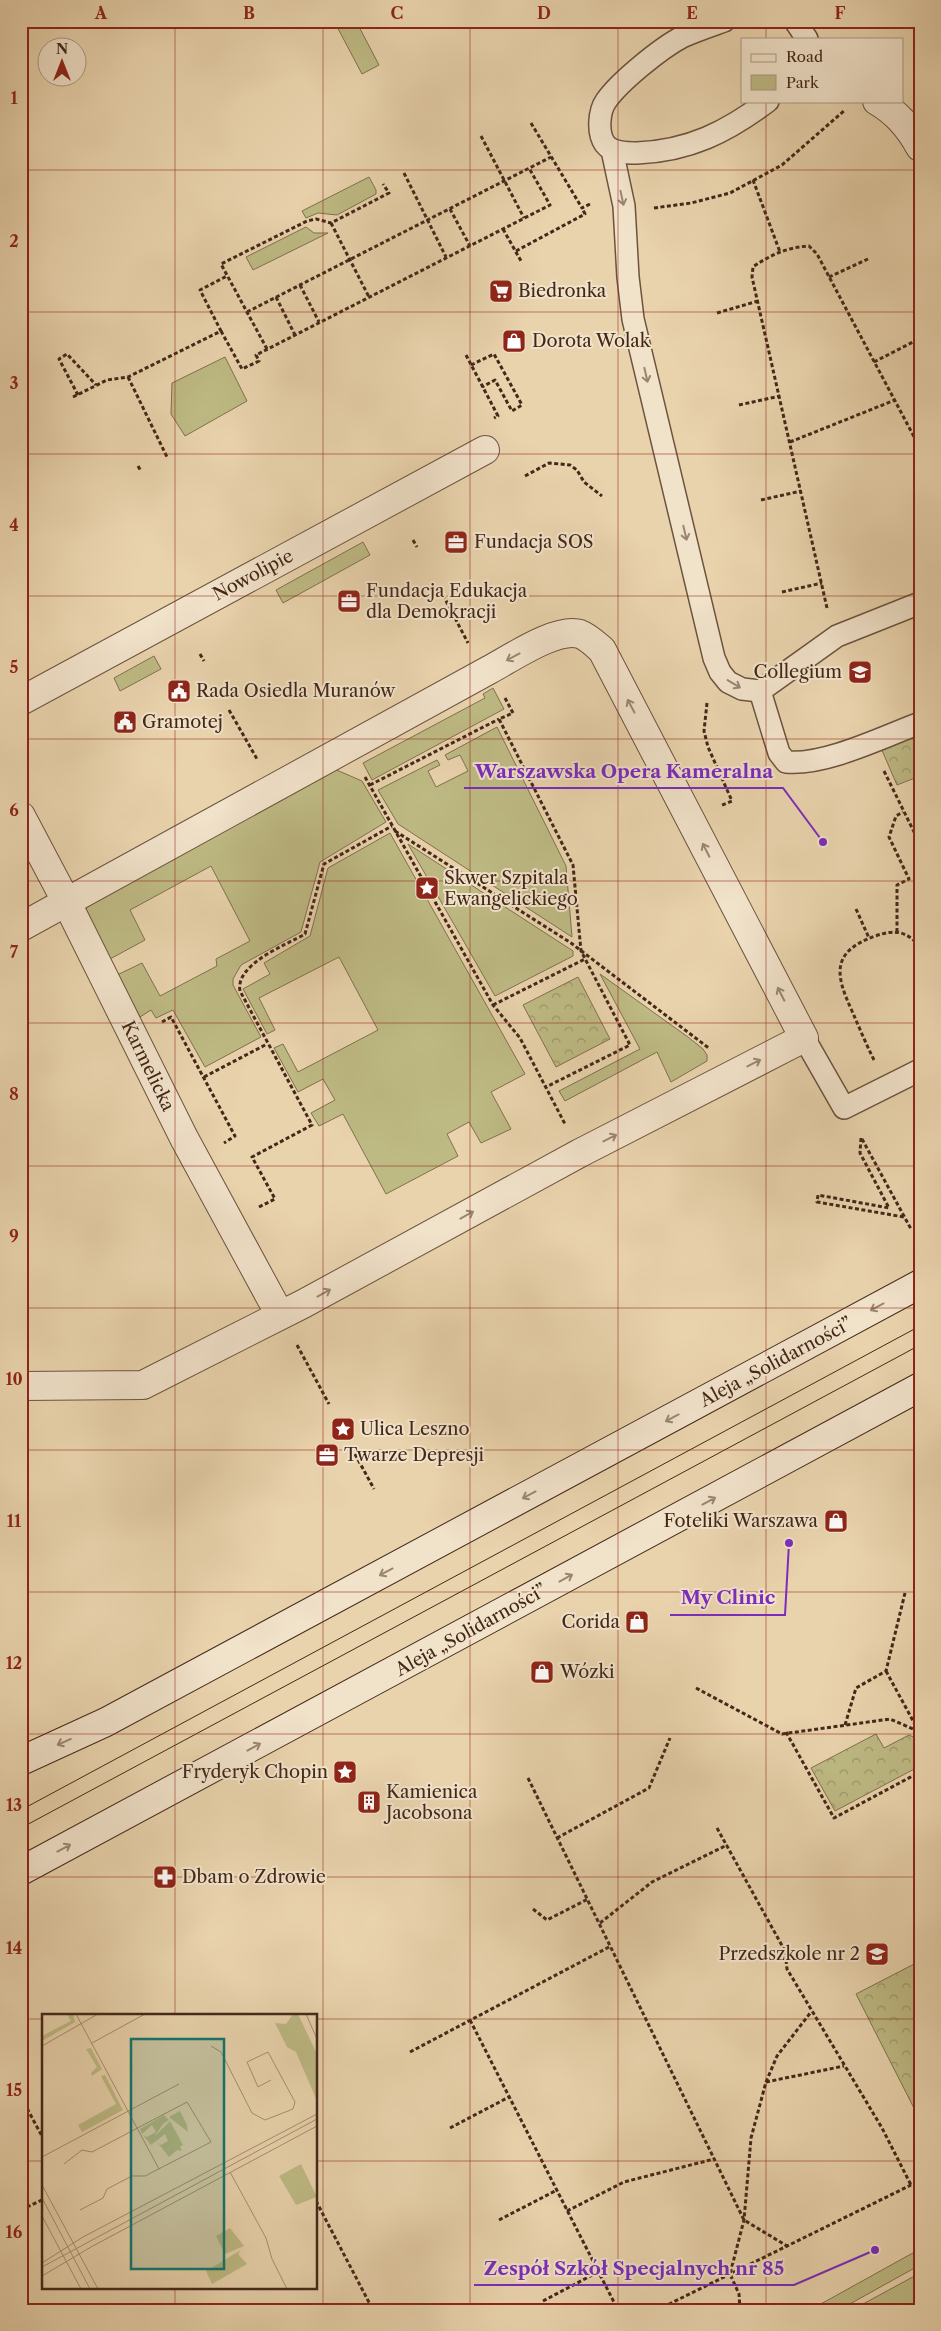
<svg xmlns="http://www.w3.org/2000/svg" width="941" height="2331" font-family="'Libre Caslon Text',serif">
  <defs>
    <pattern id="forest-crowns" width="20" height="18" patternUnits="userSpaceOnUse" patternTransform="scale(1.25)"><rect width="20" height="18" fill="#beba84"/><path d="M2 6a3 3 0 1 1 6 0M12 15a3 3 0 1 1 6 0" fill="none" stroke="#9c976b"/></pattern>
  </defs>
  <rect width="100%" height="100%" fill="#e9d3ad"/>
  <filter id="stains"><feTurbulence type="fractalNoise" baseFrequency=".004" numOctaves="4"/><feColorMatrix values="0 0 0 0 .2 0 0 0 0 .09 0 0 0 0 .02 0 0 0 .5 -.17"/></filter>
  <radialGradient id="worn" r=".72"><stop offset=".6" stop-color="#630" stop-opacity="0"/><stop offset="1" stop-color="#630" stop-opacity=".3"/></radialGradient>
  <g fill="#beba84" stroke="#80714e">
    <path d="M 334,21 L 356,21 L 379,65 L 362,74 Z"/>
    <path d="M 369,177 L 376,190 L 376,194 L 337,215 L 318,213 L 306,218 L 302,211 Z"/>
    <path d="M 306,227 L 314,233 L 328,233 L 253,270 L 246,257 Z"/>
    <path d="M 225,357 L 247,401 L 185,436 L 171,414 L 172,383 Z"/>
    <path d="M 363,542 L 370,555 L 283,603 L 276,590 Z"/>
    <path d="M 154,656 L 161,669 L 120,691 L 114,678 Z"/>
    <path d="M 493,688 L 504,709 L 372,780 L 363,763 L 485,698 L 483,694 Z"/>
    <path d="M 497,727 L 566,866 L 572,937 L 398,824 L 378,790 L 437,760 L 440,765 L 428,771 L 436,787 L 468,771 L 460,755 L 448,760 L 445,755 Z"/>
    <path d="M 332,768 L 362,781 L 386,822 L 320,862 L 301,932 L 241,965 L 233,979 L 233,985 L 261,1037 L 205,1067 L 173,1010 L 156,1018 L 151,1010 L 140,1017 L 117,975 L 142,963 L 160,996 L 217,966 L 216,959 L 250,941 L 211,866 L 130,910 L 145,940 L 110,959 L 86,910 L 88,903 Z"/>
    <path d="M 390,833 L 525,1074 L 491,1092 L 511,1129 L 481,1143 L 469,1122 L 447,1134 L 458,1156 L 386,1194 L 343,1114 L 319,1126 L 311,1113 L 335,1100 L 323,1079 L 298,1092 L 274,1048 L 283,1044 L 298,1072 L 378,1030 L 339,957 L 259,998 L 275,1030 L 267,1034 L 243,989 L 270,974 L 264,963 L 310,936 L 328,868 Z"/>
    <path d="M 408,844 L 573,951 L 573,956 L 495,996 Z"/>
    <path d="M 600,974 L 688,1037 L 703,1049 L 707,1055 L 707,1061 L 671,1082 L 657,1052 L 565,1101 L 559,1091 L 640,1049 Z"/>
    <path d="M 920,2249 L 920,2265 L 839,2310 L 810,2310 Z"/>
    <path d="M 920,2273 L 920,2310 L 852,2310 Z"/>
  </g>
  <g fill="url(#forest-crowns)" stroke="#80714e">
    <path d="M 920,733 L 920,776 L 897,785 L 881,748 Z"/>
    <path d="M 578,977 L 610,1039 L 556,1067 L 523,1005 Z"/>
    <path d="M 876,1734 L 884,1748 L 909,1735 L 920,1740 L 920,1766 L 835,1811 L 811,1768 Z"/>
    <path d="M 920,1961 L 920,2120 L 856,1994 Z"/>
  </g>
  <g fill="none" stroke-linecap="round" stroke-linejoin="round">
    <g stroke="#6c533e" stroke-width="24">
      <g id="service">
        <path d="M 724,21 C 710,26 695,31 682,37 C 661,48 619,82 606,101 C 599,111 597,133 605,144 C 612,153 627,153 637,153 C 689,151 727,132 768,101"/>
        <path d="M 795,21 L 807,39"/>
        <path d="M 612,150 L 624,206 L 628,277 L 633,319 L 714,658 L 720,672 L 728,682 L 742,689 L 760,691 L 837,636 L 920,603"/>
        <path d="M 760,691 L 779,753 L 786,762 C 824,766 883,737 920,723"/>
        <path d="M 804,1038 L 844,1108 L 920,1070"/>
      </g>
    </g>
    <g stroke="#6c533e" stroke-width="30">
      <g id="minor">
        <path d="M 877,101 C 897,113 909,127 920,147"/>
        <path d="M 21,701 L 485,450"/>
        <path d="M 21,816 L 67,903 L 184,1138 L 280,1315"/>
        <path d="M 21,927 L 489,670 C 510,659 556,627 580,634 C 588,637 595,644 602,650 L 804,1038 L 580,1153 L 303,1304 L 143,1385 L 21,1386"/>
      </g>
    </g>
    <g stroke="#432819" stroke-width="30">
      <g id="secondary">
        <path d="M 21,1761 L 106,1722 L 920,1284"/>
        <path d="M 21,1871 L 920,1387"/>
      </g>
    </g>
    <g stroke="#432819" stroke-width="3" stroke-dasharray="4 2.5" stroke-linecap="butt">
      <path d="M 531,123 L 582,208 L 592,203"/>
      <path d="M 481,136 L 524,218"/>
      <path d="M 404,173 L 446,257"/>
      <path d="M 753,180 L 780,252"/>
      <path d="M 654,208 L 691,203 L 730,193 L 782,165 L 845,110"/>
      <path d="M 450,209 L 470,246"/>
      <path d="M 331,223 L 369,297"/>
      <path d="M 503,229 L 521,261"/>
      <path d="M 516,251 L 585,214 L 582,208"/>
      <path d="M 829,277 L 868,259"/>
      <path d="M 300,285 L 319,322"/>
      <path d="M 276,297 L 295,335"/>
      <path d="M 247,312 L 551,157"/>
      <path d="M 717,313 L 758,301"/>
      <path d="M 221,331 L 242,369 L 259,361 L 256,355 L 550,205 L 529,168"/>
      <path d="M 267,349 L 221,264 L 307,221 L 316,219 L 331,223 L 389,193 L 383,184"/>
      <path d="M 466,355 L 498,416 L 494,418"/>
      <path d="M 874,362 L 913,342"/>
      <path d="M 471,365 L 494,354 L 522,405 L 512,411 L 495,380 L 482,387"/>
      <path d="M 128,377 L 167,457"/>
      <path d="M 78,395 L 59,359 L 67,354 L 96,385"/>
      <path d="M 73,397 L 107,380 L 128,377 L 221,331 L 200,290 L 227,276"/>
      <path d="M 739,405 L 780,396"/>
      <path d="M 790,442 L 895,400"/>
      <path d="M 138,466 L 141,471"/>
      <path d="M 525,476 L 549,463 L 570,465 L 577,470 L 584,482 L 602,496"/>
      <path d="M 761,500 L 801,491"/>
      <path d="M 413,540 L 417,547"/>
      <path d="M 782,592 L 822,583"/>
      <path d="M 443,595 L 468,643"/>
      <path d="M 827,608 L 752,277 L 753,267 C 770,255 788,247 809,246 L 817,254 L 920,448"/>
      <path d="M 200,654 L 204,661"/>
      <path d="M 505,698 L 513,713 L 499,719 L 573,865 L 581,951 L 630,1045 L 546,1087"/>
      <path d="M 707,703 L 704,731 L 708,747 L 732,801 L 720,806"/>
      <path d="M 229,710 L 257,759"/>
      <path d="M 884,771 L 920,844"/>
      <path d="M 365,777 L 493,1005 L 520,1038 L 565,1124"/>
      <path d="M 370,785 L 499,719"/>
      <path d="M 395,831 L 571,943 L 710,1049"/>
      <path d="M 856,909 L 869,938"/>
      <path d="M 897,932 L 897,885 L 909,879 L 889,837 L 896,816 L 903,812"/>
      <path d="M 493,1005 L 585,959"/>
      <path d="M 162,1022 L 171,1017 L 235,1136 L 224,1143"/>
      <path d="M 874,1060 C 866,1044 859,1027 852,1011 C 835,974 831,952 875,936 C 896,929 905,931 920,946"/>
      <path d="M 204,1077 L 267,1044"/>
      <path d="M 861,1138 L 860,1153 L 889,1208 L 818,1195 L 817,1202 L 904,1217"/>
      <path d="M 862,1139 L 911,1229"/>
      <path d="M 259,1207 L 275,1199 L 252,1157 L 312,1125 L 240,991 C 235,964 286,945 305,934 L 324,864 L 392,826"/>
      <path d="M 297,1345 L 329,1404"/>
      <path d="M 355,1454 L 374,1489"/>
      <path d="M 886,1671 L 918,1730"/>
      <path d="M 696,1688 L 782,1734 L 890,1719 L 920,1732"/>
      <path d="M 845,1725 L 856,1688 L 886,1671 L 905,1593"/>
      <path d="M 786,1732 L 834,1818 L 920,1772"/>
      <path d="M 528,1778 L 744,2220 L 787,2246"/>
      <path d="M 717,1828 L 785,1951 L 787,1969 L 882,2128 L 911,2185"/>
      <path d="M 557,1838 L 649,1788 L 670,1738"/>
      <path d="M 533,1909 L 547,1920 L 588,1899"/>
      <path d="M 600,1923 L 652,1882 L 727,1845"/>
      <path d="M 99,2013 L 99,2015"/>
      <path d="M 470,2020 L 618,2310"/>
      <path d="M 410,2052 L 611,1946"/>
      <path d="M 766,2082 L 844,2066"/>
      <path d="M 21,2097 L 44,2140"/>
      <path d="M 450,2128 L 509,2097"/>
      <path d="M 316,2201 L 373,2310"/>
      <path d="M 21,2210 L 44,2199"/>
      <path d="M 567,2211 L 624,2182 L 714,2159"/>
      <path d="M 499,2220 L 557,2190"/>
      <path d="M 543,2301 L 598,2272"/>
      <path d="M 657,2310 L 911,2185 L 920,2185"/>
      <path d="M 740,2310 L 739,2294 L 730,2274 L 744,2220 L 751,2138 L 766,2082 L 777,2056 L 811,2012"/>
    </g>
    <use href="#service" stroke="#f1e2ca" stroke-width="21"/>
    <use href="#minor" stroke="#f1e2ca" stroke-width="28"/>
    <use href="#secondary" stroke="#f1e2ca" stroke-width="28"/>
    <g stroke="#432819" stroke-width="1">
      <path d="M 21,1810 L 920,1326"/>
      <path d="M 21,1828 L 920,1345"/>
    </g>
  </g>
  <defs><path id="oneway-shaft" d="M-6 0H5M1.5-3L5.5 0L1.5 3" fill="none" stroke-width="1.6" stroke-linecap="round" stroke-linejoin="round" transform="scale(1.25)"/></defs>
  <g stroke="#9a8572">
    <use href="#oneway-shaft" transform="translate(622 198) rotate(78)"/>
    <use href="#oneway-shaft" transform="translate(646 375) rotate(77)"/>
    <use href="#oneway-shaft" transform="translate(685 533) rotate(77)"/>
    <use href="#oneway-shaft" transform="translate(513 657) rotate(152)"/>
    <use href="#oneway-shaft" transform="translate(734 684) rotate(31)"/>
    <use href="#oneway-shaft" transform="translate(631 706) rotate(-118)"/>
    <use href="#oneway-shaft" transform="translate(706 850) rotate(-117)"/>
    <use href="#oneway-shaft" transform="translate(781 994) rotate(-117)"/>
    <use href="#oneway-shaft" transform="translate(754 1063) rotate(-27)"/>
    <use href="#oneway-shaft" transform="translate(610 1138) rotate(-27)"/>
    <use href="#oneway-shaft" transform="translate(467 1215) rotate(-29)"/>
    <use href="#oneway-shaft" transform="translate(324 1293) rotate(-29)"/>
    <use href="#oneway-shaft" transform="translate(877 1307) rotate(152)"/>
    <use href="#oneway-shaft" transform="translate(672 1418) rotate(152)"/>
    <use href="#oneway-shaft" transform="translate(529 1495) rotate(152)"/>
    <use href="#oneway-shaft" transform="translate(709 1501) rotate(-28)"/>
    <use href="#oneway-shaft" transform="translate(386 1572) rotate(152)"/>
    <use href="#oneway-shaft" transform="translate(566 1578) rotate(-29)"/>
    <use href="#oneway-shaft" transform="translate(64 1742) rotate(156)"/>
    <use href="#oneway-shaft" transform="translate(254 1747) rotate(-29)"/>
    <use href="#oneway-shaft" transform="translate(64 1848) rotate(-28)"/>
  </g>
  <path fill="none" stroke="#8f2418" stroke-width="1" stroke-opacity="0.55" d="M 175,21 L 175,2015M 323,21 L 323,2310M 470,21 L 470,2310M 618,21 L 618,2310M 766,21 L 766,39M 766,101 L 766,2310M 21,170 L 920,170M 21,312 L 920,312M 21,454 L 920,454M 21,596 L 920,596M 21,739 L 920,739M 21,881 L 920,881M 21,1023 L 920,1023M 21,1166 L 920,1166M 21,1308 L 920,1308M 21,1450 L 920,1450M 21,1592 L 920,1592M 21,1734 L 920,1734M 21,1877 L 920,1877M 21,2019 L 44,2019M 316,2019 L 920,2019M 21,2161 L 44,2161M 316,2161 L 920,2161M 175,2287 L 175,2310"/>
  <defs>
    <g id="supermarket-square" transform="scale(1.25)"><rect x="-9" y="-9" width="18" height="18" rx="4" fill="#8f2418" stroke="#f1e2ca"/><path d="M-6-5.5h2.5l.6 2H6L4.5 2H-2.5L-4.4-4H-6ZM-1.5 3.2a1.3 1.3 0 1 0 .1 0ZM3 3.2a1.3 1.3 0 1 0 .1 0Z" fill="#fff"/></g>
    <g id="shop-square" transform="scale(1.25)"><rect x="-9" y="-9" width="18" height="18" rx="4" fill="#8f2418" stroke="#f1e2ca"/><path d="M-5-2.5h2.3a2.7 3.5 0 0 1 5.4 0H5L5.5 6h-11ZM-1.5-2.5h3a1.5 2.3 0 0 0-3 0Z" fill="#fff"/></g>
    <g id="office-square" transform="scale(1.25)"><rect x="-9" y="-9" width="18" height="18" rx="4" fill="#8f2418" stroke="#f1e2ca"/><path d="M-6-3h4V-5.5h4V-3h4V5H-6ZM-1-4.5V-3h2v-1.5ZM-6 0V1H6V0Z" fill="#fff"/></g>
    <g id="university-square" transform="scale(1.25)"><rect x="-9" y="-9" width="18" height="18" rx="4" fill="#8f2418" stroke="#f1e2ca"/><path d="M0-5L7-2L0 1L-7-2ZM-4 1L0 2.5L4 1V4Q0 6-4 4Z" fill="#fff"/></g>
    <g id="civic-square" transform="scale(1.25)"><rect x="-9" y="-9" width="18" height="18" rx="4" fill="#8f2418" stroke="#f1e2ca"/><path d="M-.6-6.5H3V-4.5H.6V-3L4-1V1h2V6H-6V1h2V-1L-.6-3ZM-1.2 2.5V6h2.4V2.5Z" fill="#fff"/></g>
    <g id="sight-square" transform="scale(1.25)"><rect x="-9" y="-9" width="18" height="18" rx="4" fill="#8f2418" stroke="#f1e2ca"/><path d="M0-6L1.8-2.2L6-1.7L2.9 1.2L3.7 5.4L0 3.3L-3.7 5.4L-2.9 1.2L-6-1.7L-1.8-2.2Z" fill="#fff"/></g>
    <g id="building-square" transform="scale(1.25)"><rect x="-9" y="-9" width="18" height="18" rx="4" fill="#8f2418" stroke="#f1e2ca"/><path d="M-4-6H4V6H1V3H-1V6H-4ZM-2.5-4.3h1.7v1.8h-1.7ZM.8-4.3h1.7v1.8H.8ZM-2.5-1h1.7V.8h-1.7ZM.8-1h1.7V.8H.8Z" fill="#fff"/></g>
    <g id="pharmacy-square" transform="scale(1.25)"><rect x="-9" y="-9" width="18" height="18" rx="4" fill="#8f2418" stroke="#f1e2ca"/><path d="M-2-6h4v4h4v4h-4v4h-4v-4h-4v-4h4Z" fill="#fff"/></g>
    <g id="school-square" transform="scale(1.25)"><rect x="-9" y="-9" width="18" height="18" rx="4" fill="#8f2418" stroke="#f1e2ca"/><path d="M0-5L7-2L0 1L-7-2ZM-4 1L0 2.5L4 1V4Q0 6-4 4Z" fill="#fff"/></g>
  </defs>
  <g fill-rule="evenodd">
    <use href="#supermarket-square" x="501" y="291"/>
    <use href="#shop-square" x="514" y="341"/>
    <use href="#office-square" x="456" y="542"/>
    <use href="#office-square" x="349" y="601"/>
    <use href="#university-square" x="860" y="672"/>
    <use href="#civic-square" x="179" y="691"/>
    <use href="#civic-square" x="125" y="722"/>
    <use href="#sight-square" x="427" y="888"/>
    <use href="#sight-square" x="343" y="1429"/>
    <use href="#office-square" x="327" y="1455"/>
    <use href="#shop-square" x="836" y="1521"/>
    <use href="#shop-square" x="637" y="1622"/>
    <use href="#shop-square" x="542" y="1672"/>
    <use href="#sight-square" x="345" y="1772"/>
    <use href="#building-square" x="369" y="1802"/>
    <use href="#pharmacy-square" x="165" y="1877"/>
    <use href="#school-square" x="877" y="1954"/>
  </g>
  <g text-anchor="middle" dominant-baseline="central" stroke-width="4" stroke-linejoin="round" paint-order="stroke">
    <g font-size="18" fill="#432819" stroke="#f1e2ca" text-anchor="start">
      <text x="518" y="291">Biedronka</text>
      <text x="532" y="341">Dorota Wolak</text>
      <text x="474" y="542">Fundacja SOS</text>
      <text x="366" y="591">Fundacja Edukacja<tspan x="366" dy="21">dla Demokracji</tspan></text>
      <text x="842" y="672" text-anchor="end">Collegium</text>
      <text x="196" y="691">Rada Osiedla Muranów</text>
      <text x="142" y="722">Gramotej</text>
      <text x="444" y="878">Skwer Szpitala<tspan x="444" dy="21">Ewangelickiego</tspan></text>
      <text x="360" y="1429">Ulica Leszno</text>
      <text x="344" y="1455">Twarze Depresji</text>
      <text x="818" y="1521" text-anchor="end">Foteliki Warszawa</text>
      <text x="620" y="1622" text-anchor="end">Corida</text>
      <text x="560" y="1672">Wózki</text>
      <text x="328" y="1772" text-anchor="end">Fryderyk Chopin</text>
      <text x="386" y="1792">Kamienica<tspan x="386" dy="21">Jacobsona</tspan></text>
      <text x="182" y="1877">Dbam o Zdrowie</text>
      <text x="860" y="1954" text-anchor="end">Przedszkole nr 2</text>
    </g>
    <g font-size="18" fill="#432819" stroke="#f1e2ca">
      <text transform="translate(253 575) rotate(-28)">Nowolipie</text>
      <text transform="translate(148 1066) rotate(64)">Karmelicka</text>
      <text transform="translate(776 1362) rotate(-28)">Aleja „Solidarności”</text>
      <text transform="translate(471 1630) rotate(-29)">Aleja „Solidarności”</text>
    </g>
  </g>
  <g transform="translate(42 2014)">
    <rect width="275" height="275" fill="#e9d3ad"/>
    <path d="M 25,0 L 31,0 L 33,8 L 0,27 L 0,22 L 29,7 ZM 49,34 L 60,55 L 50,62 L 49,59 L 55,53 L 44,35 ZM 63,61 L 81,96 L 40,118 L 36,111 L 74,90 L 59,62 ZM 138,97 L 145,111 L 146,118 L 127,103 ZM 122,101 L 127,106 L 121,110 L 112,123 L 128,107 L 141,131 L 138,133 L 140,137 L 135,136 L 127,143 L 116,129 L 119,131 L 126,127 L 123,120 L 109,131 L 101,121 L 105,123 L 114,118 L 110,111 L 100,120 L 98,115 ZM 199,236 L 196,240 L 205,250 L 170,270 L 164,257 Z" fill="#beba84"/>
    <path d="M 251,0 L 256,0 L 275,40 L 275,87 L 254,38 L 245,33 L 233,9 L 244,10 ZM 259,150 L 275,183 L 254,191 L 237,162 ZM 188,214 L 202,232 L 183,240 L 174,222 Z" fill="#beba84"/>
    <path fill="none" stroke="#a78f72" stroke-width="1" d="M 34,0 L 117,155M 264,0 L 275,25M 50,29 L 103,0M 0,32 L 56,0M 169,32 L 179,38 L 210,99 L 223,106 L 251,95 L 253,88 L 226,38 L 205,48 L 216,73 L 229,66M 0,143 L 137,70M 22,150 L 40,136 L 50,138 L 145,88 L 169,128 L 103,162 L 90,162 L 65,175 L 61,184 L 38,196M 188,158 L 224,224 L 230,245 L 245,275M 0,171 L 56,275M 0,184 L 48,275M 0,202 L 39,275M 0,249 L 41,223 L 275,100M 0,253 L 275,105M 0,262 L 49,233 L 275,112"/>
    <path fill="#0f766e" fill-opacity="0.15" stroke="#0f766e" stroke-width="2.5" d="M 89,25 L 182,25 L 182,255 L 89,255 Z"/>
    <rect width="275" height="275" fill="none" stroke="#432819" stroke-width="2.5"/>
  </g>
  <path fill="none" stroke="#7b2cbf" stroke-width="2" d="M823 842L783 788H464M789 1543L785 1615H670M875 2250L794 2285H474"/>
  <g fill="#7b2cbf" stroke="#f1e2ca" stroke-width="2">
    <circle cx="823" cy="842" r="5"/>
    <circle cx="789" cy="1543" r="5"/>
    <circle cx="875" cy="2250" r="5"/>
  </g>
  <g font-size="19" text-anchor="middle" font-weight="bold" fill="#7b2cbf" stroke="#f1e2ca" stroke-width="4" stroke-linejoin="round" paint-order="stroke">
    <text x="624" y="778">Warszawska Opera Kameralna</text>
    <text x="728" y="1604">My Clinic</text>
    <text x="634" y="2275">Zespół Szkół Specjalnych nr 85</text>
  </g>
  <rect width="941" height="2331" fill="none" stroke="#e9d3ad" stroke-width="55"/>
  <rect x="741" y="38" width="162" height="65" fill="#f1e2ca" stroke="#ab9883"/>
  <rect x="751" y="54" width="25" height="8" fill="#f1e2ca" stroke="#ab9883"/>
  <text x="786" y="62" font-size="15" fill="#432819">Road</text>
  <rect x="751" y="75" width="25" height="15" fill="#beba84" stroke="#ab9883"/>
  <text x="786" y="88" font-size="15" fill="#432819">Park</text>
  <g transform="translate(62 62)"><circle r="24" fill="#f1e2ca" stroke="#ab9883"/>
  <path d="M0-4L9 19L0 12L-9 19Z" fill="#8f2418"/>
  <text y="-8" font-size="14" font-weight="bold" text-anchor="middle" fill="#432819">N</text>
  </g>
  <rect x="28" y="28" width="886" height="2276" fill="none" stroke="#8f2418" stroke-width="2"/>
  <g font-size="16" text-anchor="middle" font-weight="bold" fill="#8f2418">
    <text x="101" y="19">A</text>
    <text x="249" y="19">B</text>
    <text x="397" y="19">C</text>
    <text x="544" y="19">D</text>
    <text x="692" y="19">E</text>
    <text x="840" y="19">F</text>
    <text x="14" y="104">1</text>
    <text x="14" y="247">2</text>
    <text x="14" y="389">3</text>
    <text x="14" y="531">4</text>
    <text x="14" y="673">5</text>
    <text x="14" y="816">6</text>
    <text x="14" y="958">7</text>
    <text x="14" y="1100">8</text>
    <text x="14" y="1242">9</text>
    <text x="14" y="1385">10</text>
    <text x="14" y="1527">11</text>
    <text x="14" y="1669">12</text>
    <text x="14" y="1811">13</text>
    <text x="14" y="1954">14</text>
    <text x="14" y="2096">15</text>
    <text x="14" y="2238">16</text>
  </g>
  <rect width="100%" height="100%" filter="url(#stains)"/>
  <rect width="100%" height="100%" fill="url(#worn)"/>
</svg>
